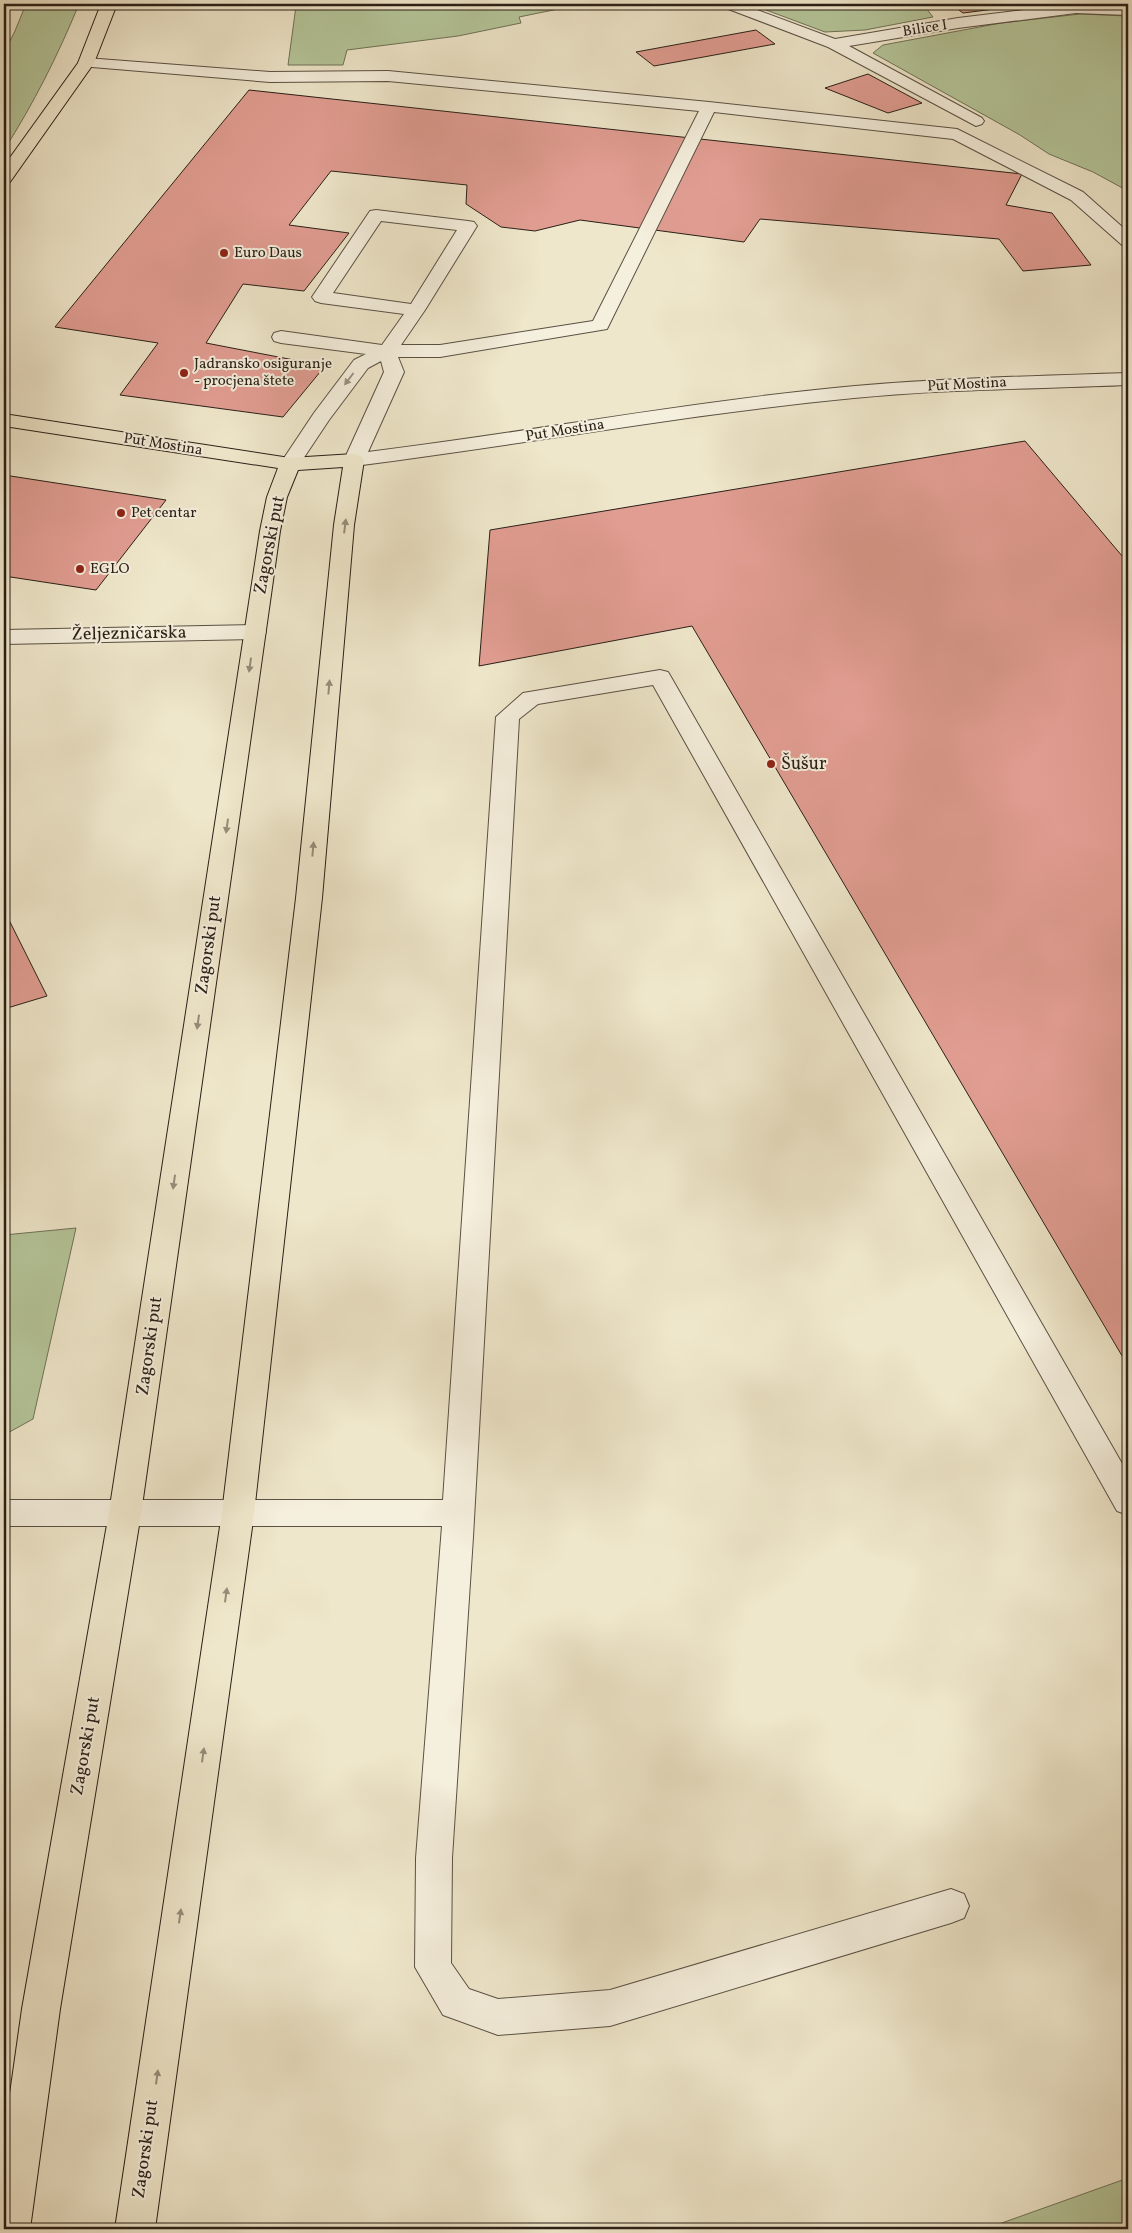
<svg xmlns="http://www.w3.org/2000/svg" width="1132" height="2233" font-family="Vollkorn,serif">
  <rect width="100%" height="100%" fill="#efe7cb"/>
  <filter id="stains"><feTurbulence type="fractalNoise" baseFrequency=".004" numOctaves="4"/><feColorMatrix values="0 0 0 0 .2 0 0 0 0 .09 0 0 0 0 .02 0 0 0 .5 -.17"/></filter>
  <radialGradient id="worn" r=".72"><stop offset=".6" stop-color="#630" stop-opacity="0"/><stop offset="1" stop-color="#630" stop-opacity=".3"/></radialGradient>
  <g fill="#b5c69a" stroke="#6f7258">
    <path d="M 26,4 L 79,4 C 58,55 34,103 4,150 L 4,53 L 15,31 Z"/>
    <path d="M 230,4 L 571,4 L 573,6 L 519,17 L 521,23 L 458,36 L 347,50 L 343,65 L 288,65 L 296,6 L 245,8 Z"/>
    <path d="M 750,4 L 923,4 L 933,17 L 865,30 L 825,32 Z"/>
    <path d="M 1080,14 L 1128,16 L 1128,191 L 1093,172 L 1049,154 L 1020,135 L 873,53 L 883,45 L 1001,23 Z"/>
    <path d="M 76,1228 L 33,1419 L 4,1435 L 4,1235 Z"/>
    <path d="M 1128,2178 L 1128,2229 L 985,2229 Z"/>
  </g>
  <g fill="#e19d92" stroke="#291f17">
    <path d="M 951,4 L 1034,4 L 963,13 Z"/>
    <path d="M 756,30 L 775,44 L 654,66 L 636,52 Z"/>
    <path d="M 868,74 L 922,103 L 888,113 L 825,88 Z"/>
    <path d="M 249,90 L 1022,174 L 1006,205 L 1052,213 L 1091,265 L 1023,271 L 999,239 L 760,219 L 744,242 L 580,220 L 535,231 L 501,227 L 466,204 L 467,185 L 331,171 L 289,225 L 349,233 L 304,291 L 243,284 L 206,343 L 325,366 L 283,417 L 120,395 L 158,343 L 55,327 Z"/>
    <path d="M 1025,441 L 1128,563 L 1128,1366 L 692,626 L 479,666 L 490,530 Z"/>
    <path d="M 4,475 L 166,500 L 96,590 L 4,576 Z"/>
    <path d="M 4,910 L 47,996 L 4,1009 Z"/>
  </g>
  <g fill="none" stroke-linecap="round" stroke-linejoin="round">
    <g stroke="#5a5144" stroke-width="2">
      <g id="minor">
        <path d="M 720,4 L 741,4 L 835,39 L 958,18 L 1074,4 L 1128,6 L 1128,15 L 1076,13 L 958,28 L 849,46 L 982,118 L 984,121 L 982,124 L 976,126 L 828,47 L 723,7 Z"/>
        <path d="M 86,58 L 270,72 L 388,71 L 709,102 L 957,129 L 1083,192 L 1128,232 L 1128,246 L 1122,245 L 1071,200 L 953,139 L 714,112 L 607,329 L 440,357 L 398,357 L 404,372 L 368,452 C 530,432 692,401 855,386 C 946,378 1037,376 1128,373 L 1128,385 C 1037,389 946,389 854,398 C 687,414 521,445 354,466 L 347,464 L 344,460 L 384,372 L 381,361 L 368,368 L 329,420 L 297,468 L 290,470 L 283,468 L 280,464 L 314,413 L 354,360 L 366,354 L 281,343 L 274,341 L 272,337 L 274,333 L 281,331 L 382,345 L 404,314 L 321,303 L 315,301 L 312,297 L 370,211 L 376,210 L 468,221 L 474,222 L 477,226 L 425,310 L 401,345 L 440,345 L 593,321 L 699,111 L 388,81 L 270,82 L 80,66 L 78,63 L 80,60 ZM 381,221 L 457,230 L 411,304 L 333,293 Z"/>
        <path d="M 255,625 L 263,627 L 266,632 L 263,637 L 255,639 L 4,644 L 4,630 Z"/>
        <path d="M 660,670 L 668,672 L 671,677 L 1128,1474 L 1128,1515 L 1117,1511 L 653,685 L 538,704 L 519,719 L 473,1537 L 452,1858 L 451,1963 L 469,1989 L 498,1999 L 610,1990 L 951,1889 L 964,1894 L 969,1906 L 964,1918 L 951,1923 L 610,2026 L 498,2035 L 443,2015 L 415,1967 L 416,1858 L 442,1526 L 4,1526 L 4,1500 L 443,1500 L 496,717 L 523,693 Z"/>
      </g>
    </g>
    <g stroke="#291f17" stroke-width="2">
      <g id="major">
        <path d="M 101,4 L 117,4 L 94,63 L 10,182 L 4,183 L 4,166 L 78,63 Z"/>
        <path d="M 4,414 L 290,458 L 354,454 L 361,456 L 364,460 L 354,525 L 322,898 L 254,1513 L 155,2229 L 115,2229 L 222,1513 L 296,898 L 334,525 L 343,467 L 298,470 L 287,497 L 280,531 L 141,1513 L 60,2009 L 30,2229 L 4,2229 L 4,2136 L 22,2009 L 109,1513 L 260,531 L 267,497 L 278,468 L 4,426 Z"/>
      </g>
    </g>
    <use href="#minor" fill="#f5efdd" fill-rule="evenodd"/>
    <use href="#major" fill="#efe7cb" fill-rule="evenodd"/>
  </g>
  <defs><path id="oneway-solid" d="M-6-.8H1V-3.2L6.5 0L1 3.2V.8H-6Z" transform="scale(1.25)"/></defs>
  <use fill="#999184" href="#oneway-solid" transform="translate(349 379) rotate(127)"/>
  <g fill="#968d7a">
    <use href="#oneway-solid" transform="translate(345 526) rotate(-83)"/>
    <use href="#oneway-solid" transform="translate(250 665) rotate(98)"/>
    <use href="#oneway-solid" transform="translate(329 687) rotate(-85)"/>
    <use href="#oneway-solid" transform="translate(227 826) rotate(98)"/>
    <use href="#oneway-solid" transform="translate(313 849) rotate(-85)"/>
    <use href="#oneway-solid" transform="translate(198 1022) rotate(98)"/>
    <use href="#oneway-solid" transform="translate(174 1182) rotate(98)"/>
    <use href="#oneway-solid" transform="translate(226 1595) rotate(-82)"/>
    <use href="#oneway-solid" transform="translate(203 1755) rotate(-82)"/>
    <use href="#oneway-solid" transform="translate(180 1916) rotate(-82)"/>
    <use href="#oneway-solid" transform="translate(157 2077) rotate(-82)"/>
  </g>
  <g fill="#8f2418" stroke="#f5efdd" stroke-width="2">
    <circle cx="224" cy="253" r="5"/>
    <circle cx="184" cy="373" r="5"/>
    <circle cx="121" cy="513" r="5"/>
    <circle cx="80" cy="569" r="5"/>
    <circle cx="771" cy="764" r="5"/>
  </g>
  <g text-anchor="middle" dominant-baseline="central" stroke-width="4" stroke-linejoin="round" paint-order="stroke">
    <g font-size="15" fill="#291f17" stroke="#f5efdd">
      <text transform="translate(925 29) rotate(-9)">Bilice I</text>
      <text transform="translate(967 385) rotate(-3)">Put Mostina</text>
      <text transform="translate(565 431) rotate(-9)">Put Mostina</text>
      <text transform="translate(163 445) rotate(9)">Put Mostina</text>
    </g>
    <g font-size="15" fill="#291f17" stroke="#f5efdd" text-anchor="start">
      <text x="234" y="253">Euro Daus</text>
      <text x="194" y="364">Jadransko osiguranje<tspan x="194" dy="17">- procjena štete</tspan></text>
      <text x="131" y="513">Pet centar</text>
      <text x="90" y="569">EGLO</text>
    </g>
    <g font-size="18" fill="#291f17" stroke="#f5efdd">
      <text transform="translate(270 545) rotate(-79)">Zagorski put</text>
      <text transform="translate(129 634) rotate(-1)">Željezničarska</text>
      <text transform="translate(209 945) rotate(-82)">Zagorski put</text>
      <text transform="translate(150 1346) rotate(-82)">Zagorski put</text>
      <text transform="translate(86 1746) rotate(-80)">Zagorski put</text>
      <text transform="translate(146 2149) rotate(-82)">Zagorski put</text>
    </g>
    <g font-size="18" fill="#291f17" stroke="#f5efdd" text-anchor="start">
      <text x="781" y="764">Šušur</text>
    </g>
  </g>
  <rect width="1132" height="2233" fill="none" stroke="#efe7cb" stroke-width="20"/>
  <rect x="5" y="5" width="1122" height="2223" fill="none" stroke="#291f17" stroke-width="2.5"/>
  <rect x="10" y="10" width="1112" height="2213" fill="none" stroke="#291f17"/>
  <rect width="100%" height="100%" filter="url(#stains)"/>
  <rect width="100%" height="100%" fill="url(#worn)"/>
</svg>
